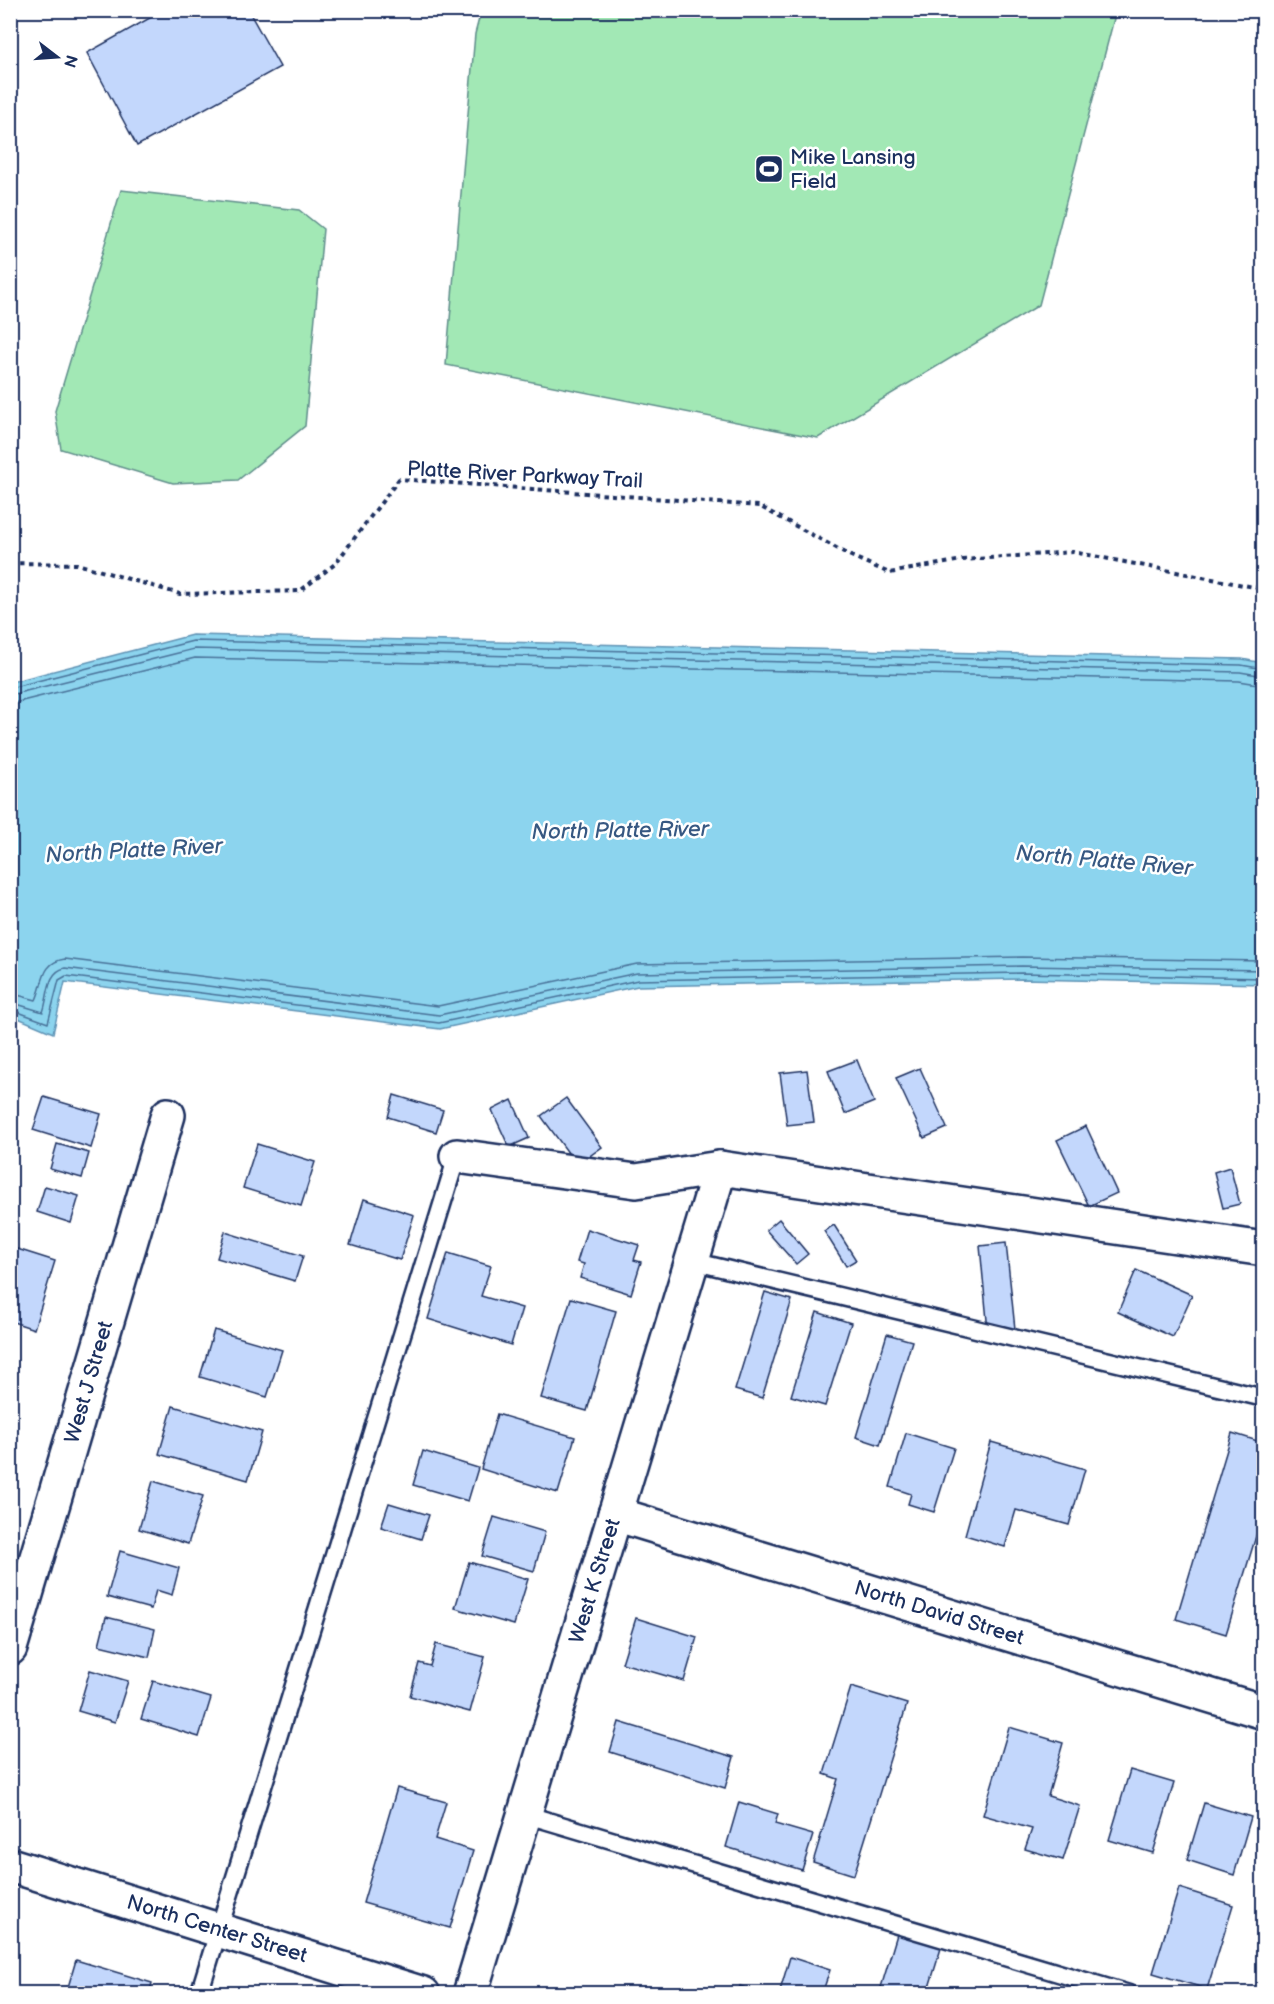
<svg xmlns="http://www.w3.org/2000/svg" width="1274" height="2004" font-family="'Balsamiq Sans',sans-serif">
  <rect width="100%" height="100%" fill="#fff"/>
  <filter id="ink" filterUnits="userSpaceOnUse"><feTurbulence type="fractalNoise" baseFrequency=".0167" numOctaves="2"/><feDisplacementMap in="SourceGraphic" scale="12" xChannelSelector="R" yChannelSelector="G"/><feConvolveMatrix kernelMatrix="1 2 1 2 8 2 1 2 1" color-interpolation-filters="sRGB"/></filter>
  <g filter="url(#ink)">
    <g fill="#a2e8b5" stroke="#5e8c8a" stroke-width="1.5">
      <path d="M 481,11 L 481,10 L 1116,11 L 1039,305 L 818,438 L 446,365 L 475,34 Z"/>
      <path d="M 121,190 L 299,210 L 323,229 L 305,426 L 238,480 L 173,483 L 61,449 L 55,411 Z"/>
    </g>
    <path fill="#8cd4ee" stroke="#5f92b4" stroke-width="1.5" d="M 192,635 L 1242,659 L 1263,663 L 1263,984 L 1022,979 L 638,986 L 440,1029 L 65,982 L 53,1033 L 11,1015 L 11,682 Z"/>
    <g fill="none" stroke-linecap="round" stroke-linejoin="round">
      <g stroke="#487198" stroke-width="1.5">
        <path d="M 10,688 L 193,641 L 1241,665 L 1264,669"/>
        <path d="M 10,695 L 194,649 L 1240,672 L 1264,676"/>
        <path d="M 10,704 L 195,658 L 1239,681 L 1264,685"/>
        <path d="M 10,993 L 36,1000 C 44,983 41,962 65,959 L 438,1006 L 637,964 L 1022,957 L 1264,961"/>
        <path d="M 10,1002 L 43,1012 C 49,997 46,972 65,968 L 439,1015 L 637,973 L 1022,966 L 1264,970"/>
        <path d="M 10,1009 L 48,1023 L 59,980 L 66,976 L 439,1023 L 638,980 L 1022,973 L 1264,978"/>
      </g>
    </g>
    <g fill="#c3d7fc" stroke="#1b2f5e" stroke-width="1.5">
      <path d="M 164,10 L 248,10 L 280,67 L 137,146 L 87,53 Z"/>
      <path d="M 857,1060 L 874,1102 L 845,1114 L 828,1071 Z"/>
      <path d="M 920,1068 L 947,1128 L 924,1138 L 896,1078 Z"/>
      <path d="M 807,1070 L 814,1122 L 787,1125 L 780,1073 Z"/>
      <path d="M 394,1095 L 443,1110 L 436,1132 L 388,1117 Z"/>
      <path d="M 44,1097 L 101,1114 L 91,1148 L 33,1130 Z"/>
      <path d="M 566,1098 L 602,1147 L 577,1165 L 541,1116 Z"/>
      <path d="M 512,1100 L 529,1138 L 509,1147 L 492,1110 Z"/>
      <path d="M 1086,1126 L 1117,1193 L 1089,1206 L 1057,1140 Z"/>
      <path d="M 57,1144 L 89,1153 L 82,1178 L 50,1169 Z"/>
      <path d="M 257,1144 L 315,1162 L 301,1206 L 243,1188 Z"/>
      <path d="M 1230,1167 L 1240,1204 L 1223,1208 L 1214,1172 Z"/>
      <path d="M 45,1186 L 79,1196 L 71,1223 L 37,1212 Z"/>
      <path d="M 364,1199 L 414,1215 L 400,1260 L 350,1245 Z"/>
      <path d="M 779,1219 L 808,1254 L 796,1264 L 766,1230 Z"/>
      <path d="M 834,1225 L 856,1260 L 846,1266 L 824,1231 Z"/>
      <path d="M 587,1229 L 639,1245 L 634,1260 L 641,1262 L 631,1294 L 580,1278 L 584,1264 L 577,1262 Z"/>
      <path d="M 225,1232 L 303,1256 L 295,1281 L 217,1258 Z"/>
      <path d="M 1006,1243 L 1015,1329 L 988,1331 L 980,1246 Z"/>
      <path d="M 14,1248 L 55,1261 L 34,1329 L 10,1321 L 10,1259 Z"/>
      <path d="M 448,1253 L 491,1266 L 481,1296 L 522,1308 L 511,1345 L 428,1319 Z"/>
      <path d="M 1136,1270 L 1192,1295 L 1173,1337 L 1118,1312 Z"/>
      <path d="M 765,1292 L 792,1300 L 762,1398 L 735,1390 Z"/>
      <path d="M 571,1298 L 616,1311 L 587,1411 L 541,1398 Z"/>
      <path d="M 817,1312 L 851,1323 L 825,1406 L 791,1396 Z"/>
      <path d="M 214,1330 L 282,1350 L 267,1397 L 200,1377 Z"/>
      <path d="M 887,1334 L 912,1341 L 880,1445 L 856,1437 Z"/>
      <path d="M 173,1406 L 262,1432 L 248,1480 L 159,1454 Z"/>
      <path d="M 497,1414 L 575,1437 L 558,1493 L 481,1469 Z"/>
      <path d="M 906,1433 L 954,1448 L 934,1512 L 908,1504 L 911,1494 L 890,1487 Z"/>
      <path d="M 1232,1433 L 1264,1443 L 1264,1510 L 1226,1634 L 1176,1619 Z"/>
      <path d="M 991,1442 L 1085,1469 L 1069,1525 L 1016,1510 L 1005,1547 L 965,1535 Z"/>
      <path d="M 423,1451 L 478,1468 L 468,1501 L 413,1485 Z"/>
      <path d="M 153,1481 L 203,1496 L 188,1544 L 139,1529 Z"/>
      <path d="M 389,1503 L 429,1515 L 421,1539 L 381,1527 Z"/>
      <path d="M 494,1517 L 545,1532 L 534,1571 L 482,1556 Z"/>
      <path d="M 120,1551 L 179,1568 L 172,1595 L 156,1590 L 151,1609 L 107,1597 Z"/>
      <path d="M 469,1562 L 528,1579 L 514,1625 L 455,1608 Z"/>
      <path d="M 106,1617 L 155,1629 L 149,1657 L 99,1645 Z"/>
      <path d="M 636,1618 L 697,1637 L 684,1681 L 622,1663 Z"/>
      <path d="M 436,1644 L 485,1657 L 470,1712 L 410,1696 L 419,1663 L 430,1666 Z"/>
      <path d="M 90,1670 L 128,1681 L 115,1722 L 78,1711 Z"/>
      <path d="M 153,1681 L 211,1698 L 199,1737 L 141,1719 Z"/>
      <path d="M 851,1687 L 907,1704 L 854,1875 L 813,1862 L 838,1779 L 824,1774 Z"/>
      <path d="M 619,1722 L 734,1757 L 725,1788 L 610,1752 Z"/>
      <path d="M 1009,1727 L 1063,1743 L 1048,1796 L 1080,1806 L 1063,1860 L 1025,1849 L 1032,1829 L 983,1815 Z"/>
      <path d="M 1130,1770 L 1174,1783 L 1153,1853 L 1109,1840 Z"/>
      <path d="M 397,1788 L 446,1802 L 435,1839 L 473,1851 L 450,1928 L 363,1903 Z"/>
      <path d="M 739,1802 L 778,1814 L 775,1824 L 813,1835 L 802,1870 L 726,1847 Z"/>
      <path d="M 1204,1803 L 1251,1817 L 1234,1875 L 1187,1860 Z"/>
      <path d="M 1179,1888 L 1233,1905 L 1207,1989 L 1153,1973 Z"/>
      <path d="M 898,1931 L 942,1945 L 927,1994 L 879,1994 Z"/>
      <path d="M 790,1957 L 830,1970 L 822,1994 L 779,1994 Z"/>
      <path d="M 76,1960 L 152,1983 L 149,1994 L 66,1994 Z"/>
      <path d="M 740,1986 L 765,1994 L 737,1994 Z"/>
    </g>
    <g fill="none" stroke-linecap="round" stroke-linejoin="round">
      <g stroke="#1b2f5e" stroke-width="21">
        <g id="service">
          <path d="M 692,1261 L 1264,1398"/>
          <path d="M 524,1814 L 1129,1994"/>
          <path d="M 199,1994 L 457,1156"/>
        </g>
      </g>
      <g stroke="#1b2f5e" stroke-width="38">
        <g id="minor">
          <path d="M 457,1156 L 636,1181 L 720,1168 L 1264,1249"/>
          <path d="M 615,1514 L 1264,1712"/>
          <path d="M 10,1648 L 168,1115"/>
          <path d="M 470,1994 L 720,1168"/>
        </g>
      </g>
      <g stroke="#1b2f5e" stroke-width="38">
        <path id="tertiary" d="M 10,1865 L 423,1994"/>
      </g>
      <path stroke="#1b2f5e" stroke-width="4" stroke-dasharray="4.5 4.5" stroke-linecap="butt" d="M 10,563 L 77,564 L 180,594 L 300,591 L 335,564 L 399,479 L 759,506 L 851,556 L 889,573 L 962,560 L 1073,552 L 1264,589"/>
      <use href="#service" stroke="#fff" stroke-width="16"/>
      <use href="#minor" stroke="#fff" stroke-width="33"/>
      <use href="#tertiary" stroke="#fff" stroke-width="33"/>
    </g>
  </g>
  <defs>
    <g id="stadium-square" transform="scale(1.5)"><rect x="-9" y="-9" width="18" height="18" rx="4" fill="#1b2f5e" stroke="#fff"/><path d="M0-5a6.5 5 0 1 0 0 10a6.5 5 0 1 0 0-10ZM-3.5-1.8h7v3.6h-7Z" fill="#fff"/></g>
  </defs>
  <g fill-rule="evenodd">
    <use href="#stadium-square" x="769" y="169"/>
  </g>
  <g text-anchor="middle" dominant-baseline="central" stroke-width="5" stroke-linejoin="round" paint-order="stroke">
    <g font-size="21" fill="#1b2f5e" stroke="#fff" text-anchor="start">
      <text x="790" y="157">Mike Lansing<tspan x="790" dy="24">Field</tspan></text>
    </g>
    <g font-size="21" fill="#1b2f5e" stroke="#fff">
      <text transform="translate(525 475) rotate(3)">Platte River Parkway Trail</text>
      <text transform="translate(89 1382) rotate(-74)">West J Street</text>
      <text transform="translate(595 1581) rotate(-73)">West K Street</text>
      <text transform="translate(939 1613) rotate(17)">North David Street</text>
      <text transform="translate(217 1929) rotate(17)">North Center Street</text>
    </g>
    <g font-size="22" font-style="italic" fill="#375882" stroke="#fff">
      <text transform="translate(620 831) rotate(-1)">North Platte River</text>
      <text transform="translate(134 851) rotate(-3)">North Platte River</text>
      <text transform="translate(1104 861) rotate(5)">North Platte River</text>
    </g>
  </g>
  <rect width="1274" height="2004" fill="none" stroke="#fff" stroke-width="36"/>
  <rect x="18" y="18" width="1238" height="1968" fill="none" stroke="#1b2f5e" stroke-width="2" filter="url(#ink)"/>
  <g transform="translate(57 57) rotate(107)" stroke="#ffffff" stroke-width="4.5" paint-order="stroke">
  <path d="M0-4.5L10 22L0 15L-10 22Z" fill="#1b2f5e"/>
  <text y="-9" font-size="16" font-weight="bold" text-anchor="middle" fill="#1b2f5e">N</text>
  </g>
</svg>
